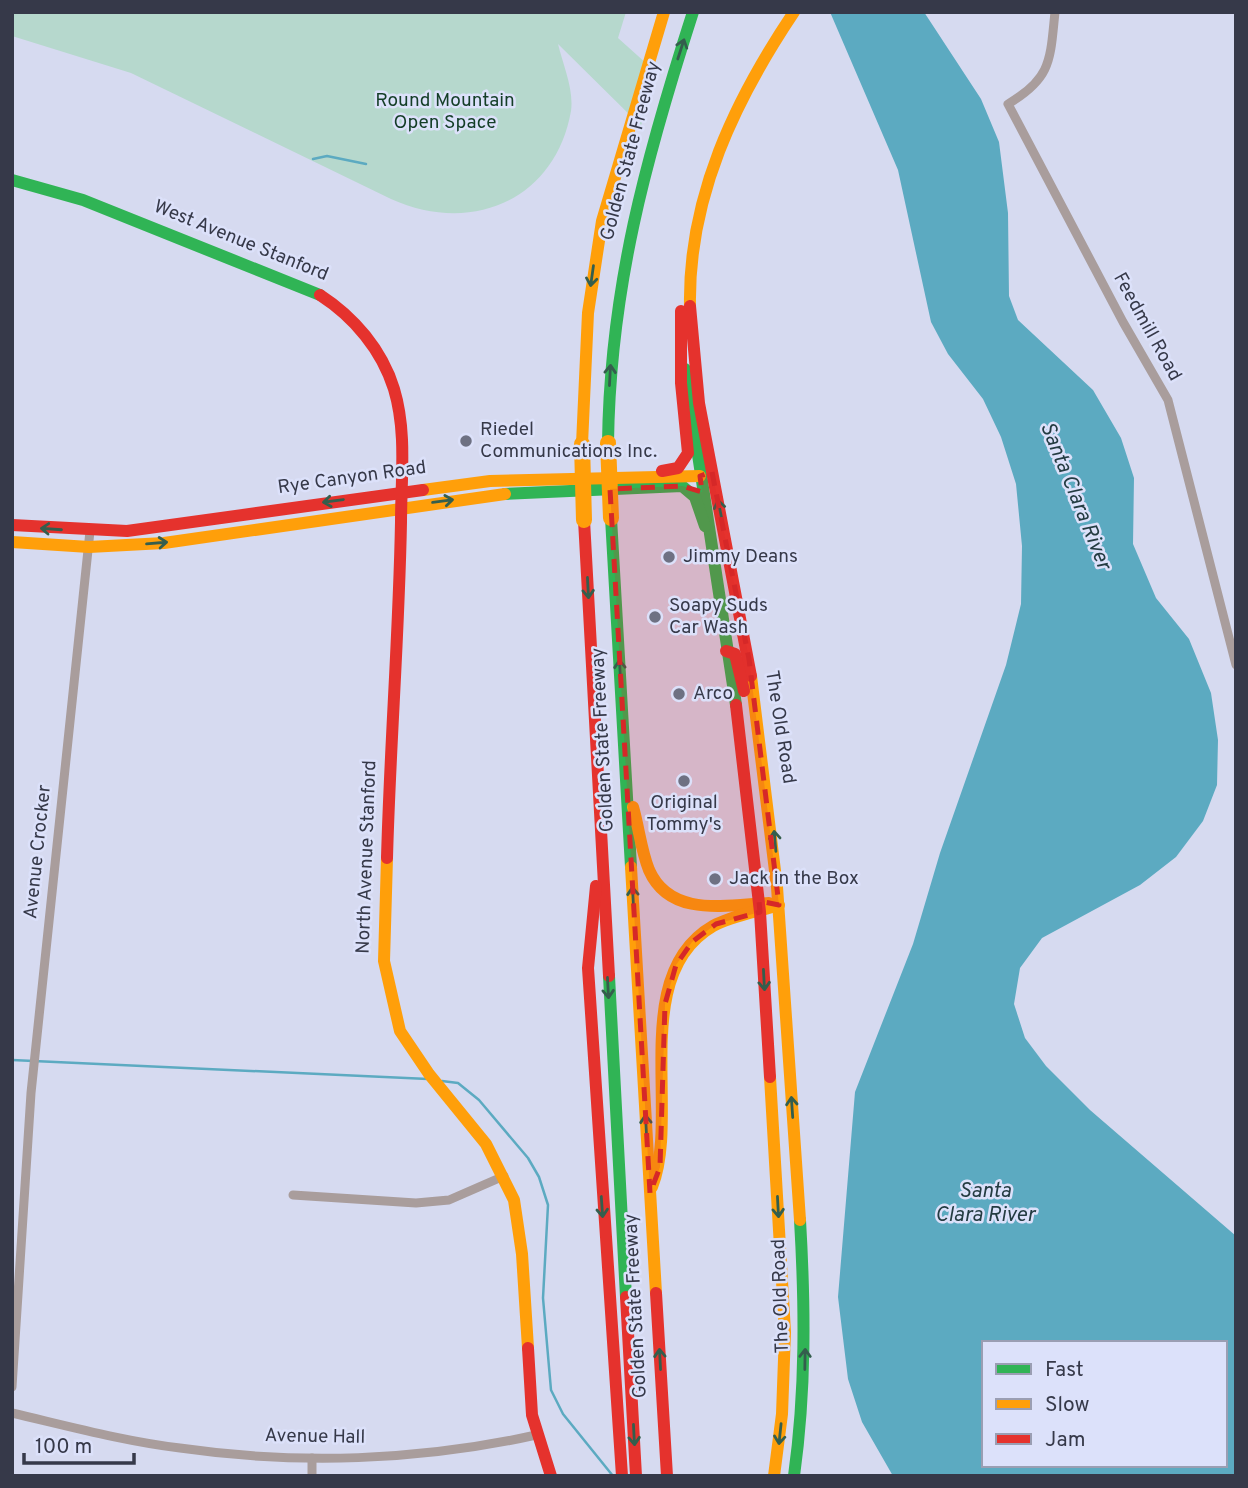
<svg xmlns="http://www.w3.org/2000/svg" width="1248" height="1488" font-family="Overpass,sans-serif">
  <rect width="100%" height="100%" fill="#d6daf0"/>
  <path fill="#b6d8cd" d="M 12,12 L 626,12 L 618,38 L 657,73 L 641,126 L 558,44 C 563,65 574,89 571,111 C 555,201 471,235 391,199 L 131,73 L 12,36 Z"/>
  <path fill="#5caac1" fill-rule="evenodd" d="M 830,12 L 924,12 L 981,99 L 999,142 L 1008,213 L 1009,296 L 1018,320 L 1093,390 L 1121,438 L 1134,478 L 1133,544 L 1156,598 L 1189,639 L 1211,693 L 1218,740 L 1217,785 L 1203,821 L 1176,857 L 1140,885 L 1042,938 L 1020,968 L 1014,1004 L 1025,1038 L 1046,1066 L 1090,1110 L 1236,1236 L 1236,1476 L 893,1476 L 862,1422 L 848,1379 L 838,1297 L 855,1092 L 913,944 L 940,853 L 1006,665 L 1021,604 L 1022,546 L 1016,484 L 1001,437 L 983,399 L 948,354 L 931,322 L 898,170 ZM 984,1343 L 1225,1343 L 1225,1465 L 984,1465 Z"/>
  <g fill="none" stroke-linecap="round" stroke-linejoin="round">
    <g stroke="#5caac1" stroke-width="2.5">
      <path d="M 313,159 L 327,156 L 366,164"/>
      <path d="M 12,1060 L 428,1079"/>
      <path d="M 442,1081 L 458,1083 L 479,1100 L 528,1158 L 539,1177 L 548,1205 L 543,1298 L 551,1390 L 563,1414 L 613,1476"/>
    </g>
    <g stroke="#a99d9c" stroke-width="9">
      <path d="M 1055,12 C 1050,60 1052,78 1008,104 L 1123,322 L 1168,400 L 1236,665"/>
      <path d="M 293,1195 L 416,1203 L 449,1200 L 504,1176"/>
      <path d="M 12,1387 L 31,1093 L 90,531"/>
      <path d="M 12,1413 C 68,1426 123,1441 180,1448 C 297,1465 420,1461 536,1435"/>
      <path d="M 312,1476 L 312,1458"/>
    </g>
    <g stroke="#30b455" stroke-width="12">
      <path d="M 12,180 L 83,200 L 320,295"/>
      <path d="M 685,369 L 736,705"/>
      <path d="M 608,443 C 610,288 646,158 693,12"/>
      <path d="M 505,494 L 682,486 L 695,497 L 705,526"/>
      <path d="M 611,518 L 631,867"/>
      <path d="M 609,976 L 626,1297"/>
      <path d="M 794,1476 C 806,1390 805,1306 800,1220"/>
    </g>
    <g stroke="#ff9f0a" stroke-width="12">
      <path d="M 690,306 C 688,197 735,100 794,12"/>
      <path d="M 582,444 L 588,313 L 602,221 L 664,12"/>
      <path d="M 423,490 L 490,481 L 700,476"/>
      <path d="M 12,542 L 89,547 L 164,543 L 505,494"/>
      <path d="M 751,676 L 777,887 L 800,1220"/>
      <path d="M 633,807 C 639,828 641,850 649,870 C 670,918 727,905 769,903"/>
      <path d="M 387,858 L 384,961 L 400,1031 L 429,1074 L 486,1144 L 514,1200 L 522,1254 L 528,1348"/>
      <path d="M 631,867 L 656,1293"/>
      <path d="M 770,1077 L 785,1332 L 782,1414 L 774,1476"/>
      <path d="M 652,1187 C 681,1115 628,975 713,926 C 733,915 757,912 779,905"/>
    </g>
    <g stroke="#e5322d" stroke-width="12">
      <path d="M 320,295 C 354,317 382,350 394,389 C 407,432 401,478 401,522 C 399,634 390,746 387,858"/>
      <path d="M 690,306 L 699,403 L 751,676"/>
      <path d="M 662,471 L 678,468 L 688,453 L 681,383 L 681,311"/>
      <path d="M 584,520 L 609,976"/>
      <path d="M 12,525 L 127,531 L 423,490"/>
      <path d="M 726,651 L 735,654 L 744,691"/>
      <path d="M 736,705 L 760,912 L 770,1077"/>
      <path d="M 596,886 L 588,968 L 622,1476"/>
      <path d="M 656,1293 L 667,1476"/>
      <path d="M 626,1297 L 636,1476"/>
      <path d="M 528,1348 L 532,1415 L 551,1476"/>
    </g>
    <g stroke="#ff9f0a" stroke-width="16">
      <path d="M 608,443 L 611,518"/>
      <path d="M 582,444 L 584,520"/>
    </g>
  </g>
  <defs><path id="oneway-shaft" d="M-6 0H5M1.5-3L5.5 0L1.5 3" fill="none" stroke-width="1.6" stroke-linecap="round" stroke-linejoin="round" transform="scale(1.75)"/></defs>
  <g stroke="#345e4d">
    <use href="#oneway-shaft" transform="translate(681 49) rotate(-72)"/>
    <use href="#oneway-shaft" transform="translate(592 276) rotate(98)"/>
    <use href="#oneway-shaft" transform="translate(610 375) rotate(-87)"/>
    <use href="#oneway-shaft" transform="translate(333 501) rotate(172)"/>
    <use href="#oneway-shaft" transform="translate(443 501) rotate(-8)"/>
    <use href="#oneway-shaft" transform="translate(720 510) rotate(-101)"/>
    <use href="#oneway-shaft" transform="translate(51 529) rotate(-176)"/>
    <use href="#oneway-shaft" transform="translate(157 543) rotate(-5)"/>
    <use href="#oneway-shaft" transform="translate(588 588) rotate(87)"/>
    <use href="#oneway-shaft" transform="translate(620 670) rotate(-93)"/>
    <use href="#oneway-shaft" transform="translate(775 841) rotate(-95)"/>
    <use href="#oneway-shaft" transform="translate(633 897) rotate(-93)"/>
    <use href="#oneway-shaft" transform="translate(764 980) rotate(87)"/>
    <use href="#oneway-shaft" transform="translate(608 988) rotate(87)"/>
    <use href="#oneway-shaft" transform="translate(792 1107) rotate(-94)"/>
    <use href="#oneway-shaft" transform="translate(646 1125) rotate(-93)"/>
    <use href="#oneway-shaft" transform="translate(602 1207) rotate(86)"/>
    <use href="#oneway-shaft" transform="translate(778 1207) rotate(87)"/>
    <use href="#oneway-shaft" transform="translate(660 1359) rotate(-93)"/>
    <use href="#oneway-shaft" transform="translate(805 1359) rotate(-89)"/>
    <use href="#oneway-shaft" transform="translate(780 1434) rotate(96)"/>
    <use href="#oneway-shaft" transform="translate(634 1435) rotate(87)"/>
  </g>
  <path fill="#d62828" fill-opacity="0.2" stroke="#d62828" stroke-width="5" stroke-dasharray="14 9" stroke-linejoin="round" d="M 712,472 L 749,659 L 779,905 L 759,901 L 760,912 L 716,924 L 692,942 L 676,965 L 665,1004 L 660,1167 L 650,1193 L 610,489 L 682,486 L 702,492 L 700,476 Z"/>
  <g fill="#6e7183" stroke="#dce1fa" stroke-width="2.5">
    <circle cx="466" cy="441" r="7"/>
    <circle cx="669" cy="557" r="7"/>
    <circle cx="655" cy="617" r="7"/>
    <circle cx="679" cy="694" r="7"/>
    <circle cx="684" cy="781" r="7"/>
    <circle cx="715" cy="879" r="7"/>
  </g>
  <g text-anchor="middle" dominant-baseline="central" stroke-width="5" stroke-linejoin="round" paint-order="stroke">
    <g font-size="19" fill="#143e27" stroke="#dce1fa">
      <text x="445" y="101">Round Mountain<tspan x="445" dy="22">Open Space</tspan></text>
    </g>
    <g font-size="19" fill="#363949" stroke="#dce1fa">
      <text transform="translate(631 151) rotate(-75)">Golden State Freeway</text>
      <text transform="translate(241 241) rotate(22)">West Avenue Stanford</text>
      <text transform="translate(1147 327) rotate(61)">Feedmill Road</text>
      <text transform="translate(352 478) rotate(-8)">Rye Canyon Road</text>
      <text transform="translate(780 727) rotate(81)">The Old Road</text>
      <text transform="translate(603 740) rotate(-93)">Golden State Freeway</text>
      <text transform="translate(38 852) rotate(-84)">Avenue Crocker</text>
      <text transform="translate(367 857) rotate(-88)">North Avenue Stanford</text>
      <text transform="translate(781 1296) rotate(-92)">The Old Road</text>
      <text transform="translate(636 1306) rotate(-93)">Golden State Freeway</text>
      <text transform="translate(315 1437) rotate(1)">Avenue Hall</text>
    </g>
    <g font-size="19" fill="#363949" stroke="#dce1fa" text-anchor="start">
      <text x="480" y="430">Riedel<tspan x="480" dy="22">Communications Inc.</tspan></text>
      <text x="683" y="557">Jimmy Deans</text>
      <text x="669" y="606">Soapy Suds<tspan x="669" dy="22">Car Wash</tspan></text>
      <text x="693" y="694">Arco</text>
      <text x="684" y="803" text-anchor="middle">Original<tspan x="684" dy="22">Tommy's</tspan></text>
      <text x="729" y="879">Jack in the Box</text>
    </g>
    <g font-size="21" font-style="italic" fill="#243c42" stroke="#dce1fa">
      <text transform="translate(1075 496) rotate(68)">Santa Clara River</text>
      <text x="985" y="1191">Santa<tspan x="985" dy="24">Clara River</tspan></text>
    </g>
  </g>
  <rect width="1248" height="1488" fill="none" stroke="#363949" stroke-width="28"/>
  <rect x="982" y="1341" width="245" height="126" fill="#dce1fa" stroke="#9a9eb3" stroke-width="2"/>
  <rect x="996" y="1364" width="35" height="10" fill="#30b455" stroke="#9a9eb3" stroke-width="2"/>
  <text x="1045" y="1376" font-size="21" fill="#363949">Fast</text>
  <rect x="996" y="1399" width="35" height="10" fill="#ff9f0a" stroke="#9a9eb3" stroke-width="2"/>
  <text x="1045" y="1411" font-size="21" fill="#363949">Slow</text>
  <rect x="996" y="1434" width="35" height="10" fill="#e5322d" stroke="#9a9eb3" stroke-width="2"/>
  <text x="1045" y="1446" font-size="21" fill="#363949">Jam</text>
  <path d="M24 1453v10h110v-10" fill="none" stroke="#363949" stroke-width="3.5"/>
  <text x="35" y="1453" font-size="21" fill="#363949" stroke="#dce1fa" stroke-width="5" paint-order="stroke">100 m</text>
</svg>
